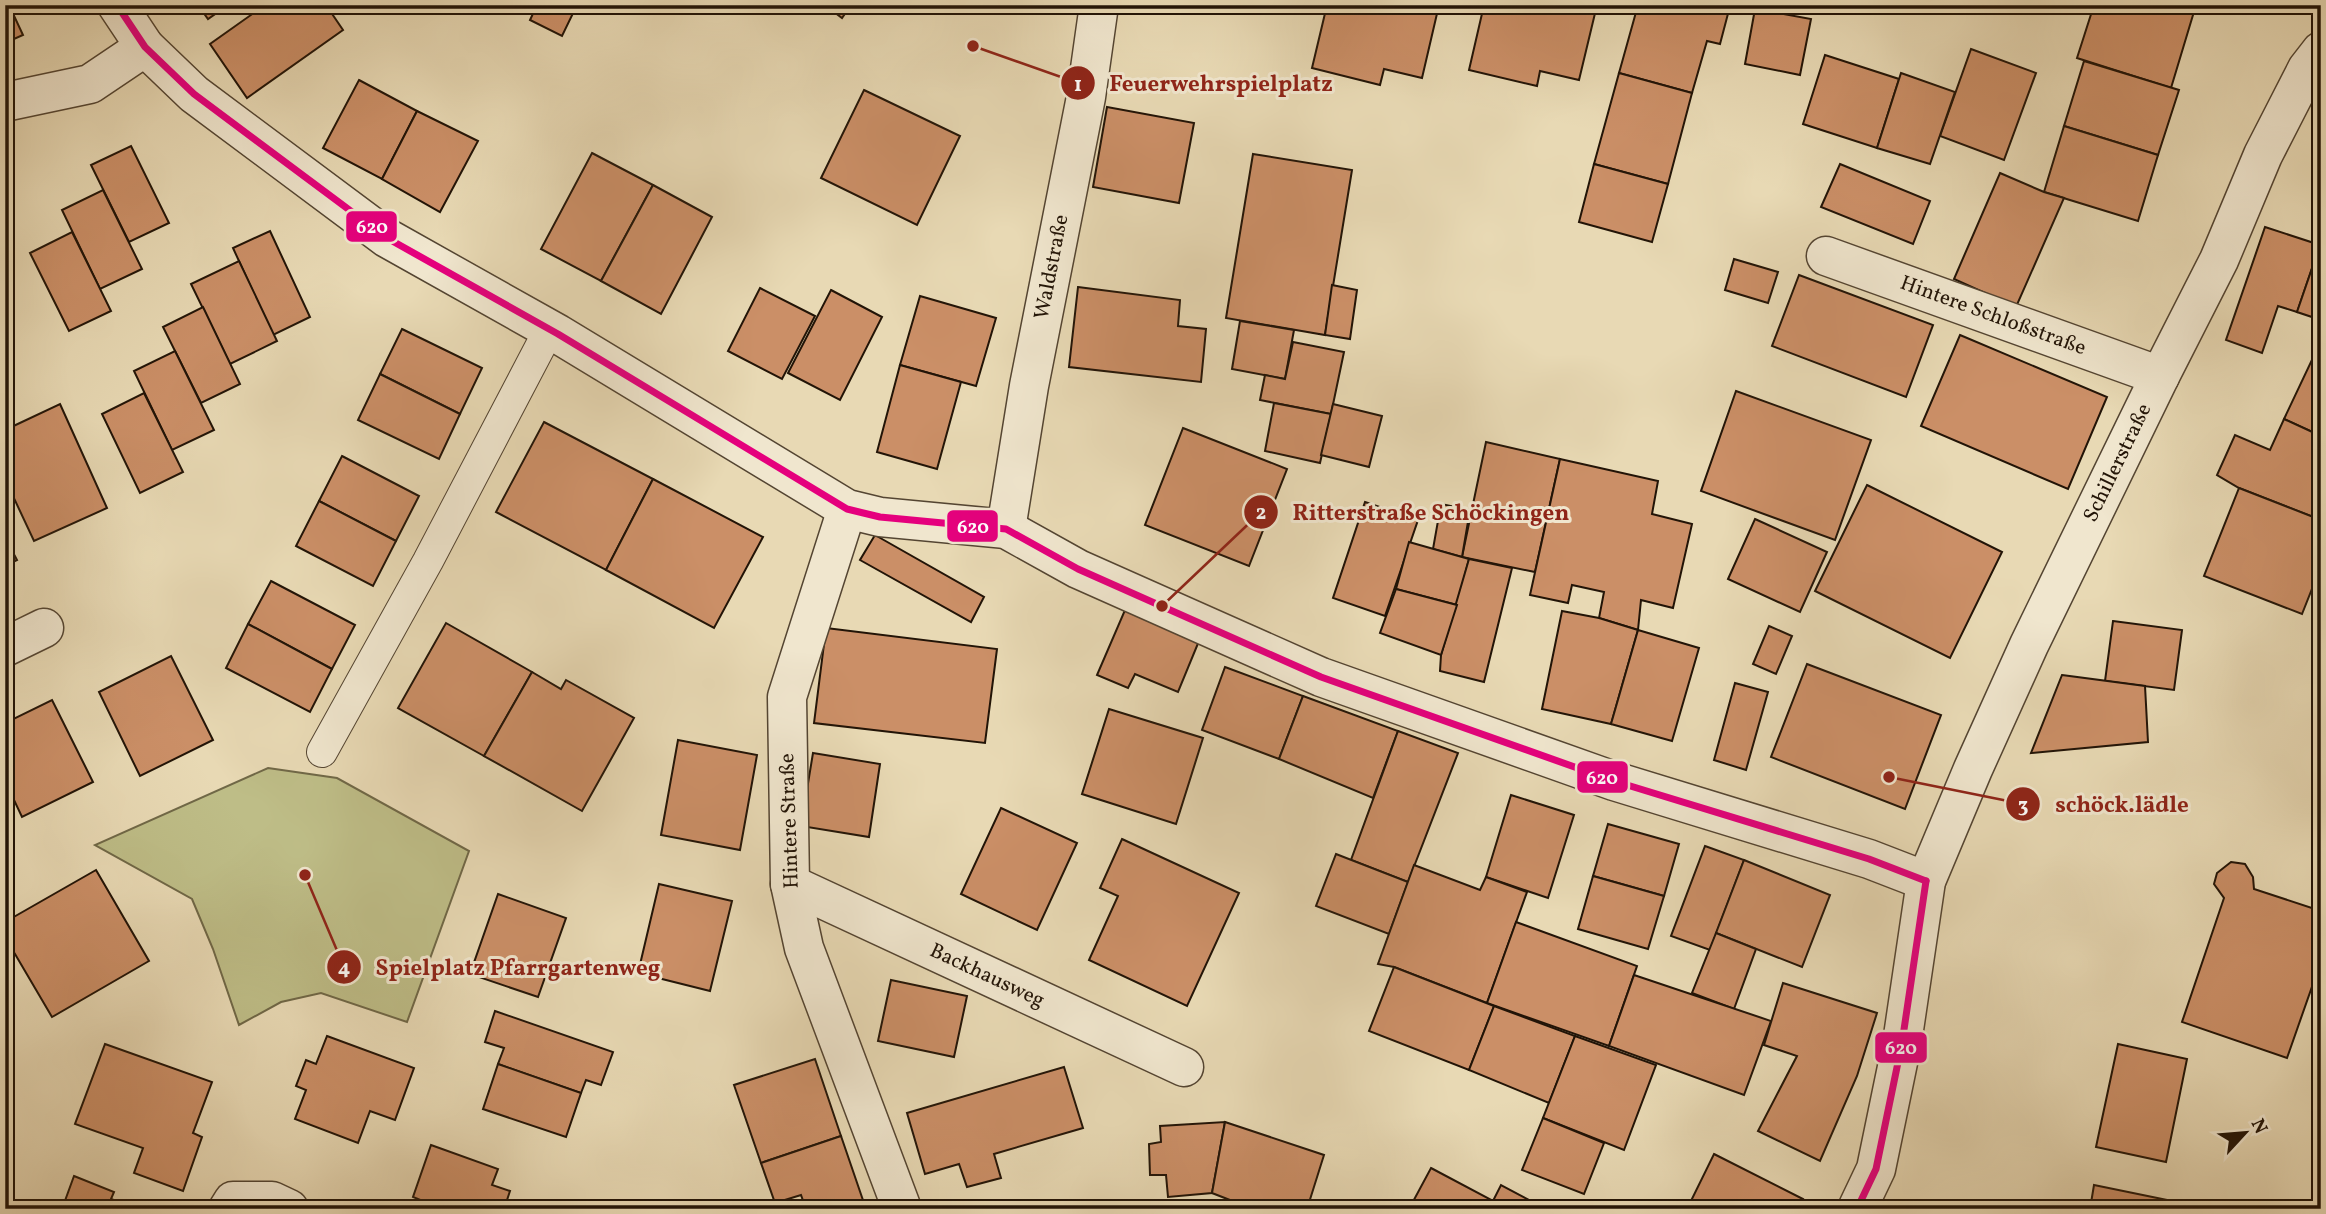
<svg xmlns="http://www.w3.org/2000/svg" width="2326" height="1214" font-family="Vollkorn,serif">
  <rect width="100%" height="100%" fill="#e8d9b4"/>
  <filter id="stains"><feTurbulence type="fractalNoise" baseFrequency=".00286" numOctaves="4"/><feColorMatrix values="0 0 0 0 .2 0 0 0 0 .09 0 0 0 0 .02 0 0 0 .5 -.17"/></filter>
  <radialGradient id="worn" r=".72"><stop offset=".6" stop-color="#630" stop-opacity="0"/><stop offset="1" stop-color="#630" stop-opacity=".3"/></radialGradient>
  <path fill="#bebd87" stroke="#706847" stroke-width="2" d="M 268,768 L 337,778 L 469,851 L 407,1022 L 321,993 L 281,1002 L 239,1025 L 213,949 L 192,899 L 95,845 Z"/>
  <g fill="#cb8f67" stroke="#221407" stroke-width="2">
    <path d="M 5,5 L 9,5 L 23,35 L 5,43 Z"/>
    <path d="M 198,5 L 228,5 L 208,19 Z"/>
    <path d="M 265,5 L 326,5 L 343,30 L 247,98 L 210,44 Z"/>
    <path d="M 537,5 L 577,5 L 562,36 L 530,20 Z"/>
    <path d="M 825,5 L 851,5 L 842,18 Z"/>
    <path d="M 1193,5 L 1235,5 L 1234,12 Z"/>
    <path d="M 1327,5 L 1439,5 L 1422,78 L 1384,69 L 1380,85 L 1312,68 Z"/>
    <path d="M 1484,5 L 1597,5 L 1579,80 L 1540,71 L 1537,86 L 1469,70 Z"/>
    <path d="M 1638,5 L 1730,6 L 1720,44 L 1707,41 L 1692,93 L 1619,73 Z"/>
    <path d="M 2094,5 L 2196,5 L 2171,88 L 2077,58 Z"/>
    <path d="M 1755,9 L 1811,19 L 1800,75 L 1745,64 Z"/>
    <path d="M 1971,49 L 2036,73 L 2004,160 L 1940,136 Z"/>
    <path d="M 1825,55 L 1899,79 L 1877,148 L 1803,124 Z"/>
    <path d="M 2084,61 L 2179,90 L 2158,155 L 2064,126 Z"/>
    <path d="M 1619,73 L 1692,93 L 1668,184 L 1594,164 Z"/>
    <path d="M 1901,73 L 1955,92 L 1930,164 L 1877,148 Z"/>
    <path d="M 359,80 L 417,111 L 382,179 L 323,148 Z"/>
    <path d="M 864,90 L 960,136 L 917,225 L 821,178 Z"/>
    <path d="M 1107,107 L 1194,123 L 1179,203 L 1093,187 Z"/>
    <path d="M 417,111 L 478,141 L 440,212 L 382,179 Z"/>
    <path d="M 2064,126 L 2158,155 L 2138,221 L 2044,192 Z"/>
    <path d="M 131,146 L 169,223 L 129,242 L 91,165 Z"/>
    <path d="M 592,153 L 653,185 L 601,281 L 541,249 Z"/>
    <path d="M 1253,154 L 1352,170 L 1325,335 L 1226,318 Z"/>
    <path d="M 1594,164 L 1668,184 L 1652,242 L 1579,222 Z"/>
    <path d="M 1840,164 L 1930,201 L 1913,244 L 1821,207 Z"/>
    <path d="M 2000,173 L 2044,192 L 2064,198 L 2016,307 L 1954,279 Z"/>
    <path d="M 653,185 L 712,217 L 661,314 L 601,281 Z"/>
    <path d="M 103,190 L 142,269 L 100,289 L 62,210 Z"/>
    <path d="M 2265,227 L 2320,245 L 2297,312 L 2278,306 L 2262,353 L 2226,340 Z"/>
    <path d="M 270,231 L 310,317 L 273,335 L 233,248 Z"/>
    <path d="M 72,232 L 111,311 L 69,331 L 30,253 Z"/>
    <path d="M 2320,245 L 2321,246 L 2321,320 L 2297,312 Z"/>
    <path d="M 1734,259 L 1778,272 L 1768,303 L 1725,290 Z"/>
    <path d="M 239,261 L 277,341 L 230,364 L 191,284 Z"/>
    <path d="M 1799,275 L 1933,325 L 1906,397 L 1772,346 Z"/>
    <path d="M 1332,285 L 1357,290 L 1350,339 L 1325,335 Z"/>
    <path d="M 1078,287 L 1180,300 L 1178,326 L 1206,329 L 1201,382 L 1069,367 Z"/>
    <path d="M 760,288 L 815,316 L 782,379 L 728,351 Z"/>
    <path d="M 831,290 L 882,317 L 840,400 L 788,373 Z"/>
    <path d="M 920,296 L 996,318 L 976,386 L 900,365 Z"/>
    <path d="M 5,303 L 11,315 L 5,318 Z"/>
    <path d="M 203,307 L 240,384 L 201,403 L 163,327 Z"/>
    <path d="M 1240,321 L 1294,330 L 1285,379 L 1232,369 Z"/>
    <path d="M 402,329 L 482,368 L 460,414 L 380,374 Z"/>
    <path d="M 1960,335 L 2107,397 L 2068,489 L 1921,426 Z"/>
    <path d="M 1293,342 L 1344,352 L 1331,414 L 1260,400 L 1265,375 L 1285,379 Z"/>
    <path d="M 2319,345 L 2321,345 L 2321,436 L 2284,419 Z"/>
    <path d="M 175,351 L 214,430 L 172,450 L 134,371 Z"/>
    <path d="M 900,365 L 961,382 L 937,469 L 877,452 Z"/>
    <path d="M 380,374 L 460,414 L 439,459 L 358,420 Z"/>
    <path d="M 1736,391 L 1871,440 L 1835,540 L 1701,491 Z"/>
    <path d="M 144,393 L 183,472 L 140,493 L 102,414 Z"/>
    <path d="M 1274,403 L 1331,414 L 1320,463 L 1265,451 Z"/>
    <path d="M 60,404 L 107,508 L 34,541 L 5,479 L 5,430 Z"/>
    <path d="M 1333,404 L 1382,416 L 1369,467 L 1321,455 Z"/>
    <path d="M 2284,419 L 2321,436 L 2321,520 L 2239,488 L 2217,475 L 2235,435 L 2270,450 Z"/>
    <path d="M 544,422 L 653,479 L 606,570 L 496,512 Z"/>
    <path d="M 1183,428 L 1287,469 L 1249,566 L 1145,525 Z"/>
    <path d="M 1486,442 L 1560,459 L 1535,572 L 1462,557 Z"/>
    <path d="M 342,456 L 419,496 L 396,541 L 319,501 Z"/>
    <path d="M 1560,459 L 1658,481 L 1652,514 L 1692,524 L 1673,608 L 1641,600 L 1638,630 L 1599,618 L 1604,592 L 1572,585 L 1568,603 L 1530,595 Z"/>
    <path d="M 653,479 L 763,537 L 714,628 L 606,570 Z"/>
    <path d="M 1867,485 L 2002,552 L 1950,658 L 1815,591 Z"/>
    <path d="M 2239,488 L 2321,520 L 2321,566 L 2302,614 L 2204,576 Z"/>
    <path d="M 319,501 L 396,541 L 373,586 L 296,546 Z"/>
    <path d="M 1365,502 L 1418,520 L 1385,616 L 1333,598 Z"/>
    <path d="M 1441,504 L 1470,510 L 1462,557 L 1433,549 Z"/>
    <path d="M 1755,519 L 1827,552 L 1800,612 L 1728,579 Z"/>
    <path d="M 875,535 L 984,597 L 971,622 L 860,560 Z"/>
    <path d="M 5,537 L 17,560 L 5,566 Z"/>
    <path d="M 1409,542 L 1469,559 L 1457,605 L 1396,589 Z"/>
    <path d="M 1469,559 L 1512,568 L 1484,682 L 1440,671 L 1441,655 Z"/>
    <path d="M 271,581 L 355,625 L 332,669 L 248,624 Z"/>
    <path d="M 1396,589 L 1457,605 L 1441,655 L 1380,633 Z"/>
    <path d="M 1125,610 L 1199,641 L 1178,692 L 1135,674 L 1128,688 L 1097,675 Z"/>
    <path d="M 1562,611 L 1599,618 L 1638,630 L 1611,724 L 1542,709 Z"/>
    <path d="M 2113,621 L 2182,630 L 2174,690 L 2105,681 Z"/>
    <path d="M 446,623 L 532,672 L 484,756 L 398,708 Z"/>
    <path d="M 248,624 L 332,669 L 310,712 L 226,668 Z"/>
    <path d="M 1769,626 L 1792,636 L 1776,674 L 1753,664 Z"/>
    <path d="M 826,628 L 997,649 L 985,743 L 814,723 Z"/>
    <path d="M 1638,630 L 1699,648 L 1672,741 L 1611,724 Z"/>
    <path d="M 171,656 L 213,740 L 140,776 L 99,692 Z"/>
    <path d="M 1807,664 L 1941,715 L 1905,809 L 1771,757 Z"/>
    <path d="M 1225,667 L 1303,696 L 1279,759 L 1202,730 Z"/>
    <path d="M 532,672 L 561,689 L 566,680 L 634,718 L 582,811 L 484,756 Z"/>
    <path d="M 2062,675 L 2145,686 L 2148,742 L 2031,753 Z"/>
    <path d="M 1735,683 L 1768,692 L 1746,770 L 1714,760 Z"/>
    <path d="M 1303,696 L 1398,731 L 1373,798 L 1279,759 Z"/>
    <path d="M 52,700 L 93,782 L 22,817 L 5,781 L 5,723 Z"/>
    <path d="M 1109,709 L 1203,738 L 1176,824 L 1082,794 Z"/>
    <path d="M 1398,731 L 1458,753 L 1408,882 L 1351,860 Z"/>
    <path d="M 678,740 L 757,755 L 740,850 L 661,835 Z"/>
    <path d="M 813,753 L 880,764 L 869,837 L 801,826 Z"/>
    <path d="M 1511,795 L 1574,815 L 1548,898 L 1486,877 Z"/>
    <path d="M 1001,808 L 1077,843 L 1037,930 L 961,894 Z"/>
    <path d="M 1608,824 L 1679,844 L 1664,896 L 1593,876 Z"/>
    <path d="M 1122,839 L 1239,893 L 1187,1006 L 1089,960 L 1118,896 L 1100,888 Z"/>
    <path d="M 1705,846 L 1744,860 L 1710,950 L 1671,936 Z"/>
    <path d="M 1336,854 L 1408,882 L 1389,934 L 1316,906 Z"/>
    <path d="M 1744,860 L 1830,895 L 1802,967 L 1716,933 Z"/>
    <path d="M 2231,862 L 2245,864 L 2253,877 L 2254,889 L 2321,911 L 2321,961 L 2287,1058 L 2182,1022 L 2224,898 L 2214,884 L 2217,873 Z"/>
    <path d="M 1414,865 L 1480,890 L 1486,877 L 1527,892 L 1487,1003 L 1394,967 L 1378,964 Z"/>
    <path d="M 96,870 L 149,961 L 52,1017 L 5,937 L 5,922 Z"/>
    <path d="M 1593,876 L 1664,896 L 1648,949 L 1578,929 Z"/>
    <path d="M 659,884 L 732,901 L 710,991 L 638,973 Z"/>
    <path d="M 498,894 L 566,918 L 538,997 L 470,974 Z"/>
    <path d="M 1516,922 L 1637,966 L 1609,1046 L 1487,1003 Z"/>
    <path d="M 1716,933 L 1756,949 L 1734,1009 L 1692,993 Z"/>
    <path d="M 1394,967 L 1494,1006 L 1469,1070 L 1369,1031 Z"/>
    <path d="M 1634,975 L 1771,1021 L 1744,1095 L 1609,1046 Z"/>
    <path d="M 891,980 L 967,996 L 954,1057 L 878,1041 Z"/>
    <path d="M 1783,983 L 1877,1013 L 1857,1076 L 1820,1161 L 1758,1131 L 1797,1056 L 1764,1045 Z"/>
    <path d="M 1494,1006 L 1575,1036 L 1549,1103 L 1469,1070 Z"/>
    <path d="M 495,1011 L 613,1052 L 601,1085 L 586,1080 L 581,1093 L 498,1064 L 504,1048 L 485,1042 Z"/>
    <path d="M 327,1036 L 414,1068 L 395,1120 L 370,1111 L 358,1143 L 295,1119 L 306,1090 L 296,1086 L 306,1060 L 316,1064 Z"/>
    <path d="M 1575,1036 L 1656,1065 L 1624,1150 L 1543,1118 Z"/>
    <path d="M 105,1044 L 212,1082 L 193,1133 L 202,1137 L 183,1191 L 134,1173 L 143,1148 L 75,1124 Z"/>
    <path d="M 2118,1044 L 2187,1059 L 2166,1162 L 2096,1147 Z"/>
    <path d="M 815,1059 L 841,1136 L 761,1163 L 734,1085 Z"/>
    <path d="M 498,1064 L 581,1093 L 566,1137 L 483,1109 Z"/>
    <path d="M 1064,1067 L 1083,1128 L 994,1154 L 1001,1178 L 967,1187 L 959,1164 L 925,1174 L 907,1113 Z"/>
    <path d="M 1543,1118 L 1604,1143 L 1584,1194 L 1522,1170 Z"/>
    <path d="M 1225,1122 L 1212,1193 L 1168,1197 L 1166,1175 L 1150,1175 L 1149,1144 L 1161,1142 L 1160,1126 Z"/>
    <path d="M 1225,1122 L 1324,1155 L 1307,1209 L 1253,1209 L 1212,1193 Z"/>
    <path d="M 841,1136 L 866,1209 L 806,1209 L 801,1195 L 775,1203 L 761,1163 Z"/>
    <path d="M 431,1145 L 498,1169 L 492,1185 L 510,1191 L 504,1209 L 420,1209 L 423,1201 L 413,1197 Z"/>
    <path d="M 1714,1154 L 1803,1199 L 1798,1209 L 1687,1209 Z"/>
    <path d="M 1431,1168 L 1493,1201 L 1501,1185 L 1546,1209 L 1409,1209 Z"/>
    <path d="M 74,1176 L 114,1192 L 111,1199 L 138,1209 L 62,1209 Z"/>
    <path d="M 2094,1185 L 2211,1209 L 2090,1209 Z"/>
  </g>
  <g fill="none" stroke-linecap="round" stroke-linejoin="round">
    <g stroke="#544532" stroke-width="32">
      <path id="service" d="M 322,752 L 428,561 L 549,330"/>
    </g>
    <g stroke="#544532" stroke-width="41">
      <g id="minor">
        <path d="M 117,5 L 145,47 L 194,94 L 387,238 L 558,334 L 847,509 L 880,517 L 1006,529 L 1078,569 L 1321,677 L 1614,781 L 1869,859 L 1926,881"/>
        <path d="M 5,102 L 90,84 L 145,47"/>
        <path d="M 1826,256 L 2160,376"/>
        <path d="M 847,509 L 787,697 L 790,884 L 804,948 L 902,1209"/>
        <path d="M 1006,529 L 1029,386 L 1086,97 L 1099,5"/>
        <path d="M 5,647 L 44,628"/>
        <path d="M 790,884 L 1184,1067"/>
        <path d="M 228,1209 L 233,1201 L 272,1201 L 289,1209"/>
        <path d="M 1857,1209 L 1876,1169 L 1902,1043 L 1926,881 L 1973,769 L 2029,645 L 2160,376 L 2219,260 L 2263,155 L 2307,69 L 2321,51"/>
      </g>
    </g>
    <use href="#service" stroke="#f0e6ce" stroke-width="30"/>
    <use href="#minor" stroke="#f0e6ce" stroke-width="38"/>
    <g stroke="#f0e6ce" stroke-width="12">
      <g id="bus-1">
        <path d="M 117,5 L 145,47 L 194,94 L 387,238 L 558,334 L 847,509 L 880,517 L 1006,529 L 1078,569 L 1321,677 L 1614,781 L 1869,859 L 1926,881"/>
        <path d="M 1857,1209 L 1876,1169 L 1902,1043 L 1926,881"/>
      </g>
    </g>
    <use href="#bus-1" stroke="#e5007d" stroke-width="7"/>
  </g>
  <g text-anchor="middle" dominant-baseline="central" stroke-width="6" stroke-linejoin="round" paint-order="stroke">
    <g font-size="21" fill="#221407" stroke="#f0e6ce">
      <text transform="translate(1052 267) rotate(-79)">Waldstraße</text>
      <text transform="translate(1993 316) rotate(20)">Hintere Schloßstraße</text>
      <text transform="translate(2118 463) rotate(-64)">Schillerstraße</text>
      <text transform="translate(790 821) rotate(-92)">Hintere Straße</text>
      <text transform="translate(987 976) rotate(25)">Backhausweg</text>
    </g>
  </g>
  <path fill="none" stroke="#8f2418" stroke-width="2.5" d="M973 46L1078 83M1162 606L1261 512M1889 777L2023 804M305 875L344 967"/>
  <g fill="#8f2418" stroke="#f0e6ce" stroke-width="2.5">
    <circle cx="973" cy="46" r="7"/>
    <circle cx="1162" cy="606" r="7"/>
    <circle cx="1889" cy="777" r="7"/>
    <circle cx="305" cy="875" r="7"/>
    <circle cx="1078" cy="83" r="18"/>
    <circle cx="1261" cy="512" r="18"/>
    <circle cx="2023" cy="804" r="18"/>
    <circle cx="344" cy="967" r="18"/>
  </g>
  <g font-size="21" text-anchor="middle" font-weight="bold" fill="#fff">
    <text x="1078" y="91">1</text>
    <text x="1261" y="519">2</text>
    <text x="2023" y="812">3</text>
    <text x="344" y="974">4</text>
  </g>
  <g font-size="23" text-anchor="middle" font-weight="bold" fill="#8f2418" stroke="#f0e6ce" stroke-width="6" stroke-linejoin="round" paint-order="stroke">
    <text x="1221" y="91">Feuerwehrspielplatz</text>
    <text x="1431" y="520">Ritterstraße Schöckingen</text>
    <text x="2122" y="812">schöck.lädle</text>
    <text x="518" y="975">Spielplatz Pfarrgartenweg</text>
  </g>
  <g stroke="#f0e6ce" stroke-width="2.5">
    <rect x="345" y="210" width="53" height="33" rx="7" fill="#e5007d"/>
    <rect x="946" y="509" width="53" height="34" rx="7" fill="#e5007d"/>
    <rect x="1576" y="760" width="53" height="34" rx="7" fill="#e5007d"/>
    <rect x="1874" y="1031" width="54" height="33" rx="7" fill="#e5007d"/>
  </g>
  <g font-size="19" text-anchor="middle" font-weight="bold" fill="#fff">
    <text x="372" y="233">620</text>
    <text x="973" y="533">620</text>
    <text x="1602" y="784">620</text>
    <text x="1901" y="1054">620</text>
  </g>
  <rect width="2326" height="1214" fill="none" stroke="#e8d9b4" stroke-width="28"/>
  <rect x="7" y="7" width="2312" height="1200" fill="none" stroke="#221407" stroke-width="3.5"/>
  <rect x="14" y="14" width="2298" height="1186" fill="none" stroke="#221407" stroke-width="2"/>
  <g transform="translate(2245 1133) rotate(64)" stroke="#f0e6ce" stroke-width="5" paint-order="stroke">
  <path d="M0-5L12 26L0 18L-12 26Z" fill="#221407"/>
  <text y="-10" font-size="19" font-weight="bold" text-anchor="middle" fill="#221407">N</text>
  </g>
  <rect width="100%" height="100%" filter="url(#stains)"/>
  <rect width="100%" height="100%" fill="url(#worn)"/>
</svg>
